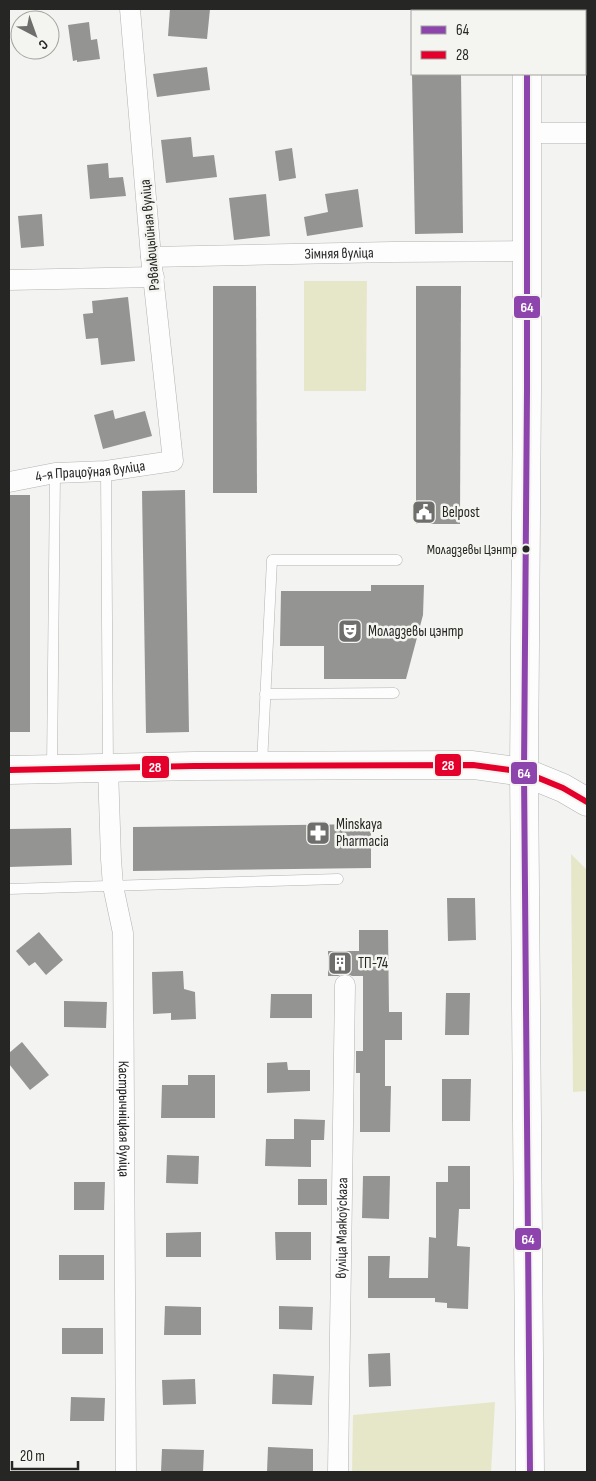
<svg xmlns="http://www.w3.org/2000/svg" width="596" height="1481" font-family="'Sofia Sans Condensed',sans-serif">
  <rect width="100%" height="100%" fill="#f3f3f1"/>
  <g fill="#e6e7c9">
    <path d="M 304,281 L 367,281 L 366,391 L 304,391 Z"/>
    <path d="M 571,854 L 587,870 L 587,1091 L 573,1092 Z"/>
    <path d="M 495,1402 L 491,1472 L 352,1472 L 353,1415 Z"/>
  </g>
  <g fill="#949493">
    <path d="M 170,9 L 210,9 L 207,39 L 168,36 Z"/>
    <path d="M 89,22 L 91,40 L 97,39 L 100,59 L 77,62 L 77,60 L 73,61 L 68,25 Z"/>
    <path d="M 207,67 L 210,90 L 157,97 L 153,74 Z"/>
    <path d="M 412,74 L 461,74 L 463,233 L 415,234 Z"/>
    <path d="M 191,137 L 193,157 L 214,155 L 217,177 L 166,183 L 161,140 Z"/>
    <path d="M 292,148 L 296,178 L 279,181 L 275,151 Z"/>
    <path d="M 108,163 L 109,178 L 123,177 L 126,196 L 90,199 L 87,165 Z"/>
    <path d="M 358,189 L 363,227 L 307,236 L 304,217 L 328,212 L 325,194 Z"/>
    <path d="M 266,194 L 270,236 L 234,240 L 229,198 Z"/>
    <path d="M 42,214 L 44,246 L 21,248 L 18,216 Z"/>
    <path d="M 213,286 L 256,286 L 257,493 L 213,493 Z"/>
    <path d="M 416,286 L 461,286 L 460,524 L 416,524 Z"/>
    <path d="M 128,297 L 135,361 L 101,365 L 98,338 L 86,339 L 83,314 L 93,313 L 92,301 Z"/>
    <path d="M 113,410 L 115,419 L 145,411 L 152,436 L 103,449 L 94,415 Z"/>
    <path d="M 185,490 L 189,732 L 146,733 L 142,491 Z"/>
    <rect x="9" y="495" width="21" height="237"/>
    <path d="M 371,585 L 424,585 L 423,615 L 406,679 L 324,679 L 324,646 L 280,646 L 281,591 L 371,591 Z"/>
    <path d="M 371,824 L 371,868 L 133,871 L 133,827 Z"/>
    <path d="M 71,828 L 72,865 L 9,867 L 9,829 Z"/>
    <path d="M 447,898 L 475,898 L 476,940 L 448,941 Z"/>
    <path d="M 359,930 L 388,930 L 389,1012 L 402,1012 L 402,1040 L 385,1040 L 385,1086 L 391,1086 L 390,1132 L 360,1132 L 360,1073 L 356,1073 L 356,1051 L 363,1051 L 363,976 L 352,976 L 345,973 L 338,976 L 328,976 L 328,951 L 359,951 Z"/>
    <path d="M 39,932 L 63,960 L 46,975 L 35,962 L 29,966 L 16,951 Z"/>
    <path d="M 183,971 L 184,989 L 195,992 L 196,1019 L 171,1020 L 171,1013 L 153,1014 L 152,972 Z"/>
    <path d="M 446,993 L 470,993 L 469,1035 L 445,1035 Z"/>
    <path d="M 271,994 L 312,994 L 312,1018 L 270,1018 Z"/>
    <path d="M 64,1001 L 107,1002 L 106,1028 L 64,1027 Z"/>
    <path d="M 22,1042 L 49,1075 L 30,1090 L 9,1064 L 9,1053 Z"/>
    <path d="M 287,1062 L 288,1070 L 310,1070 L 310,1091 L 267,1093 L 267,1063 Z"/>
    <path d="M 188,1075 L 215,1075 L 215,1118 L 161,1118 L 162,1085 L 188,1085 Z"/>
    <path d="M 442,1079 L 471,1079 L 470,1121 L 442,1121 Z"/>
    <path d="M 294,1119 L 325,1120 L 324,1140 L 311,1140 L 311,1167 L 265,1166 L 266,1139 L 294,1139 Z"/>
    <path d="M 167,1155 L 199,1156 L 198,1184 L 166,1183 Z"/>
    <path d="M 448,1166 L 470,1166 L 470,1209 L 459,1209 L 457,1246 L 470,1247 L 468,1309 L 447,1308 L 447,1303 L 435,1302 L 435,1298 L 368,1298 L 368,1256 L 390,1256 L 389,1278 L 428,1278 L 429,1237 L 436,1238 L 436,1182 L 448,1182 Z"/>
    <path d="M 363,1176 L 390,1176 L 389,1219 L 362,1218 Z"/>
    <rect x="298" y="1179" width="29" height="26"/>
    <path d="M 74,1182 L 105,1182 L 104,1210 L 74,1210 Z"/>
    <path d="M 201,1232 L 201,1257 L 166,1257 L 166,1233 Z"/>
    <path d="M 275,1232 L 311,1232 L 311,1260 L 276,1260 Z"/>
    <rect x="59" y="1255" width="45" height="25"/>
    <path d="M 165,1306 L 201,1307 L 201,1335 L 164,1335 Z"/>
    <path d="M 279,1306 L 313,1307 L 312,1330 L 279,1329 Z"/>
    <rect x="62" y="1328" width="41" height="26"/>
    <path d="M 390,1353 L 391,1386 L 369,1387 L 368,1354 Z"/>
    <path d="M 273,1374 L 314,1376 L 312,1405 L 272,1404 Z"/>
    <path d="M 195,1379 L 196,1404 L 163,1405 L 162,1380 Z"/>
    <path d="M 71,1397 L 105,1398 L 104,1421 L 70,1421 Z"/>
    <path d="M 268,1447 L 313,1449 L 313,1472 L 267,1472 Z"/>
    <path d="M 162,1449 L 204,1450 L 203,1472 L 161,1472 Z"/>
  </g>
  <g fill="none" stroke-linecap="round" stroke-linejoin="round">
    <g stroke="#b3b3b2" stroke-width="11">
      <g id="lane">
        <path d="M 106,471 L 108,767"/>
        <path d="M 265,694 L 394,693"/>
        <path d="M 262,764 L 272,560 L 397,560"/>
        <path d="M 52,769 L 55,473"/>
        <path d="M 9,889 L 338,879"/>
      </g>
    </g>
    <g stroke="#b3b3b2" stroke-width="21">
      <g id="street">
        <path d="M 527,133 L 587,133"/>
        <path id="s1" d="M 151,257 L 392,252 L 527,251"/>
        <path d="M 9,280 L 154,277"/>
        <path id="s2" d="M 9,482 L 55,473 L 106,471 L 173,461 L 151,257 L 130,9"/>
        <path id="s3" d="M 108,768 L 111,859 L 113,886 L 123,933 L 126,1472"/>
        <path id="s4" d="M 338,1472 L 345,985"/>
      </g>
    </g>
    <g stroke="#b3b3b2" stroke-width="29">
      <g id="secondary">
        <path d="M 527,9 L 527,11"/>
        <path d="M 527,74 L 527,390 L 524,772 L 530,1472"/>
        <path d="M 9,770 L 194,766 L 473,765 L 524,772 L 563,788 L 587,802"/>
      </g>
    </g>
    <use href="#lane" stroke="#fdfdfd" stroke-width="10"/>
    <use href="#street" stroke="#fdfdfd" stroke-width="20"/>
    <use href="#secondary" stroke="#fdfdfd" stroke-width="28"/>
    <g stroke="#f4f4f0" stroke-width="10">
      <path id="bus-1" d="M 527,74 L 527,390 L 524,772 L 530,1472"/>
    </g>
    <g stroke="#f4f4f0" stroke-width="10">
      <path id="bus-2" d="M 9,770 L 194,766 L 473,765 L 524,772 L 563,788 L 587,802"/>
    </g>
    <use href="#bus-1" stroke="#8e44ad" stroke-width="6"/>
    <use href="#bus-2" stroke="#e4002b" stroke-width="6"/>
  </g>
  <defs>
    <g id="civic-square" transform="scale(1.25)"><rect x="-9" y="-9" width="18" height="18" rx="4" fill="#6e6e6c" stroke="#f4f4f0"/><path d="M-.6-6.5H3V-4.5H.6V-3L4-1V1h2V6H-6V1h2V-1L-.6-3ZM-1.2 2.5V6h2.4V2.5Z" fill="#fff"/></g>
    <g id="theatre-square" transform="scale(1.25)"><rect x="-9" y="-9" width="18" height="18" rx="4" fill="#6e6e6c" stroke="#f4f4f0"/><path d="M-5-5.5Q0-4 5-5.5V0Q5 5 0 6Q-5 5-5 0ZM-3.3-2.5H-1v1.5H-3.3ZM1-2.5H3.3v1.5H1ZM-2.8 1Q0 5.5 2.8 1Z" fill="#fff"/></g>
    <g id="pharmacy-square" transform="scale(1.25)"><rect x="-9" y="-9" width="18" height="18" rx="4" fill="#6e6e6c" stroke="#f4f4f0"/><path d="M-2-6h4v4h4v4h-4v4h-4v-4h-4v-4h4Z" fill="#fff"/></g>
    <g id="building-square" transform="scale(1.25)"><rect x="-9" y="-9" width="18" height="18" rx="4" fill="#6e6e6c" stroke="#f4f4f0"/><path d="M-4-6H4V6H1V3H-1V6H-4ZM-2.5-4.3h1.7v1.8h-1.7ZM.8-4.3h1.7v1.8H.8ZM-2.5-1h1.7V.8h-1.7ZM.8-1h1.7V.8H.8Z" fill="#fff"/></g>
  </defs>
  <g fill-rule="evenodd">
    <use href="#civic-square" x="424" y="512"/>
    <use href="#theatre-square" x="350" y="631"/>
    <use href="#pharmacy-square" x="318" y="833"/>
    <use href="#building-square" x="340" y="963"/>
  </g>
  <circle fill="#262625" stroke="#f4f4f0" stroke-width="2" cx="526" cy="549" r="4.5"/>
  <g text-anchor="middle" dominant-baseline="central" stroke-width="5" stroke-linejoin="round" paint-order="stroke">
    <g font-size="14" fill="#262625" stroke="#f4f4f0" text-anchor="end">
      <text x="517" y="549">Моладзевы Цэнтр</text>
    </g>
    <g font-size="15" fill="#262625" stroke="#f4f4f0">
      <text transform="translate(150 235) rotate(-95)">Рэвалюцыйная вуліца</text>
      <text stroke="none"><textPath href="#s1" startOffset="188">Зімняя вуліца</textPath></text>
      <text stroke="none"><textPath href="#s2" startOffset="82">4-я Працоўная вуліца</textPath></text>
      <text stroke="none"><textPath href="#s3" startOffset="352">Кастрычніцкая вуліца</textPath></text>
      <text stroke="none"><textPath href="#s4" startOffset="244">вуліца Маякоўскага</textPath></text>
    </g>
    <g font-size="15" fill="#262625" stroke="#f4f4f0" text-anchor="start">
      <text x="442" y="512">Belpost</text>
      <text x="368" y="631">Моладзевы цэнтр</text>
      <text x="336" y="824">Minskaya<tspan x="336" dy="17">Pharmacia</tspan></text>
      <text x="358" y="963">ТП-74</text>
    </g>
  </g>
  <g stroke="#f4f4f0" stroke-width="2">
    <rect x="513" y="295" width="28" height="24" rx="5" fill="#8e44ad"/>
    <rect x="434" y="753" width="28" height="24" rx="5" fill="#e4002b"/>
    <rect x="141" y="755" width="29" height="24" rx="5" fill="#e4002b"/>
    <rect x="510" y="761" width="28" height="24" rx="5" fill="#8e44ad"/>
    <rect x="514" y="1227" width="28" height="24" rx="5" fill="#8e44ad"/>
  </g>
  <g font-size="14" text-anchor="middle" font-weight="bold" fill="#fff">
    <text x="527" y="312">64</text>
    <text x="448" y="770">28</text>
    <text x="155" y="772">28</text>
    <text x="524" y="778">64</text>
    <text x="528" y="1244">64</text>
  </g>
  <rect width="596" height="1481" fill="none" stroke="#262625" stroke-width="20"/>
  <rect x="411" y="10" width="175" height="65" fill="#f4f4f0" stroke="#a2a29f"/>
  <rect x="421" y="26" width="25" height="8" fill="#8e44ad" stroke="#a2a29f"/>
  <text x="456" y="35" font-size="15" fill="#262625">64</text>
  <rect x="421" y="51" width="25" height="8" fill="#e4002b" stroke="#a2a29f"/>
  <text x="456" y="60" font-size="15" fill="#262625">28</text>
  <g transform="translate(35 35) rotate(139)"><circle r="24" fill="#f4f4f0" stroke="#a2a29f"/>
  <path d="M0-4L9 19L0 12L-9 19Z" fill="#6e6e6c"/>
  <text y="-8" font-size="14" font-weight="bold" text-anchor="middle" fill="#262625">С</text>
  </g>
  <path d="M12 1461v8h66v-8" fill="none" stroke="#262625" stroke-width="2.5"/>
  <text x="20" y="1461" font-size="15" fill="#262625" stroke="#f4f4f0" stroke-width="4" paint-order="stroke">20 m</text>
</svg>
